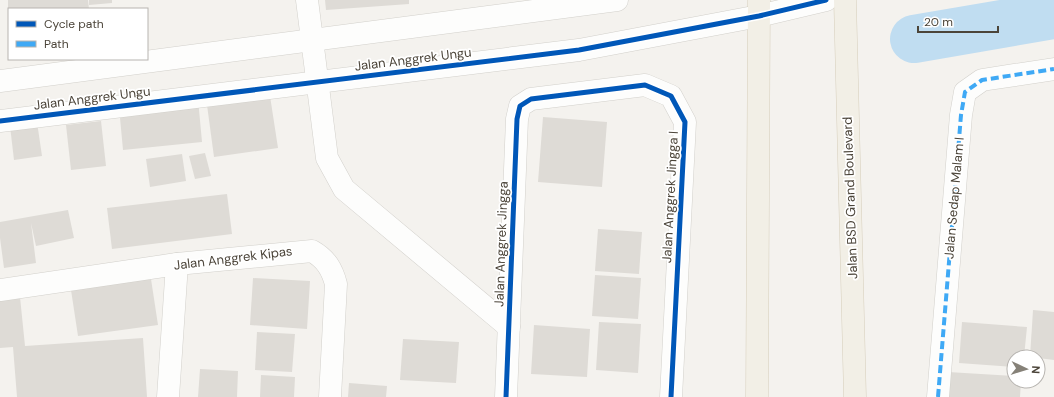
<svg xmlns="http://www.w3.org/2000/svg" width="1054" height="397" font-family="'DM Sans',sans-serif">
  <rect width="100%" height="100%" fill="#f4f2ee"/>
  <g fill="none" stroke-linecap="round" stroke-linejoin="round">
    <path stroke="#c0ddf1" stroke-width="48" d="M 914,39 L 1054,15"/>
  </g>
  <g fill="#dedbd6">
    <path d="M 8,0 L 88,0 L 89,9 L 8,9 Z"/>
    <path d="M 89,0 L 112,0 L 112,3 L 89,5 Z"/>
    <path d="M 325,0 L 409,0 L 409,4 L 326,10 Z"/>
    <path d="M 270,96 L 278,148 L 214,157 L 207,105 Z"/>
    <path d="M 198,99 L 202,142 L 123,150 L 119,107 Z"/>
    <path d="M 543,117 L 607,122 L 602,187 L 538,182 Z"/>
    <path d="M 101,121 L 106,166 L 71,170 L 66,125 Z"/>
    <path d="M 37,122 L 42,156 L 14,160 L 10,126 Z"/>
    <path d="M 205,153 L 211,176 L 195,179 L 189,156 Z"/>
    <path d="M 182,154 L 186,181 L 150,187 L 146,159 Z"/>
    <path d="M 227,194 L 232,234 L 112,249 L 107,208 Z"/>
    <path d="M 68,210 L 74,238 L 36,246 L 31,223 L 36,263 L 4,268 L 0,238 L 0,222 Z"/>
    <path d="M 598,229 L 642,232 L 639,274 L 595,271 Z"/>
    <path d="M 595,275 L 641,278 L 638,319 L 592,316 Z"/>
    <path d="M 253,278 L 310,281 L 307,329 L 250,325 Z"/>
    <path d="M 151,279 L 158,325 L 78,336 L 71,290 Z"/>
    <path d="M 20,297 L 25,346 L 143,338 L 147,397 L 17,397 L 13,347 L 0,348 L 0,299 Z"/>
    <path d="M 1033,310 L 1054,312 L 1054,360 L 1030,357 Z"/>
    <path d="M 599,322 L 641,324 L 638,373 L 596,370 Z"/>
    <path d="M 962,322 L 1027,327 L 1024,357 L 1014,357 L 1014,367 L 959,363 Z"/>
    <path d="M 534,325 L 590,329 L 587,377 L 531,374 Z"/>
    <path d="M 257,332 L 295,334 L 292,372 L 255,370 Z"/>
    <path d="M 403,339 L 459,342 L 456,383 L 400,380 Z"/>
    <path d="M 200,369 L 238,371 L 237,397 L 198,397 Z"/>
    <path d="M 948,372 L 1014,376 L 1014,381 L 1021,381 L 1020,397 L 947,397 Z"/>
    <path d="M 261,375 L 295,377 L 294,397 L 260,397 Z"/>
    <path d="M 349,383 L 387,386 L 386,397 L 348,397 Z"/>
  </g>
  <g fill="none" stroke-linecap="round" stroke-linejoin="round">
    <g stroke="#d2d0cb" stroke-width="23">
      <g id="minor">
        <path d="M 307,0 L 327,158 L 344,189 L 509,327"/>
        <path d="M 0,290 L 177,264 L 312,251 C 326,259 332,269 336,284 L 330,397"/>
        <path d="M 168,397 L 177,264"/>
        <path d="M 506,397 L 517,119 L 520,106 L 531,99 L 645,85 L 671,96 L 685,122 L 671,397"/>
        <path d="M 938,397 L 961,115 L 965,92 L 982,80 L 1054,69"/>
      </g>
    </g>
    <g stroke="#d2d0cb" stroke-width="23">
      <g id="tertiary">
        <path d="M 0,81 L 617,0"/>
        <path d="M 0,121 L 579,50 L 759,16 L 826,0"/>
      </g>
    </g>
    <g stroke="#d6cebb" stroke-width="23">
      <g id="primary">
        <path d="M 845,0 L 855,397"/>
        <path d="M 757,397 C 757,265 759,132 759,0"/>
      </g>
    </g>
    <use href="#minor" stroke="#fdfdfc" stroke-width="22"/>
    <use href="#tertiary" stroke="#fdfdfc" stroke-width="22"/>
    <use href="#primary" stroke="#f2efe6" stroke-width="22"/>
    <path stroke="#3fa9f5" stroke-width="4" stroke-dasharray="8 4" stroke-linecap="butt" d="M 938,397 L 961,115 L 965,92 L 982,80 L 1054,69"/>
    <g stroke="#fff" stroke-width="8">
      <g id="cycleway">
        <path d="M 0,121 L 579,50 L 759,16 L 826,0"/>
        <path d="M 506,397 L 517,119 L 520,106 L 531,99 L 645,85 L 671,96 L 685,122 L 671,397"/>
      </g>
    </g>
    <use href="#cycleway" stroke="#0057b8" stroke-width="5"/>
  </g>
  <g text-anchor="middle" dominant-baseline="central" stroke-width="3.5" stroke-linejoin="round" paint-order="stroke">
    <g font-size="13" fill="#4b4439" stroke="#fff">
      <text transform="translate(413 59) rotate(-7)">Jalan Anggrek Ungu</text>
      <text transform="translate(92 98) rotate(-7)">Jalan Anggrek Ungu</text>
      <text transform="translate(670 197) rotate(-87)">Jalan Anggrek Jingga I</text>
      <text transform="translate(850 198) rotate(-92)">Jalan BSD Grand Boulevard</text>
      <text transform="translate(954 198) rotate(-85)">Jalan Sedap Malam I</text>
      <text transform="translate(501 244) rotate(-88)">Jalan Anggrek Jingga</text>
      <text transform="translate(233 258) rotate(-7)">Jalan Anggrek Kipas</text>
    </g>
  </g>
  <rect x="8" y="8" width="140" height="52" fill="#ffffff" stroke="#b7b4b0"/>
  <rect x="16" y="21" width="20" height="6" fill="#0057b8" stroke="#b7b4b0"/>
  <text x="44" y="28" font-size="12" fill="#4b4439">Cycle path</text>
  <rect x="16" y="41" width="20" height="6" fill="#3fa9f5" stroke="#b7b4b0"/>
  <text x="44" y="48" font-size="12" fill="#4b4439">Path</text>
  <g transform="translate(1026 369) rotate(94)"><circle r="19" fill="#ffffff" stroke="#b7b4b0"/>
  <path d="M0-3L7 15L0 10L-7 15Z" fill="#868178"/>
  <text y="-6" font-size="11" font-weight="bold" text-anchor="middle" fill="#4b4439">N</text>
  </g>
  <path d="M918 26v6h80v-6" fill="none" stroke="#4b4439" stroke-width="2"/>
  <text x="924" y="26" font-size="12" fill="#4b4439" stroke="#ffffff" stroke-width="3" paint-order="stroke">20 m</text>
</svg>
